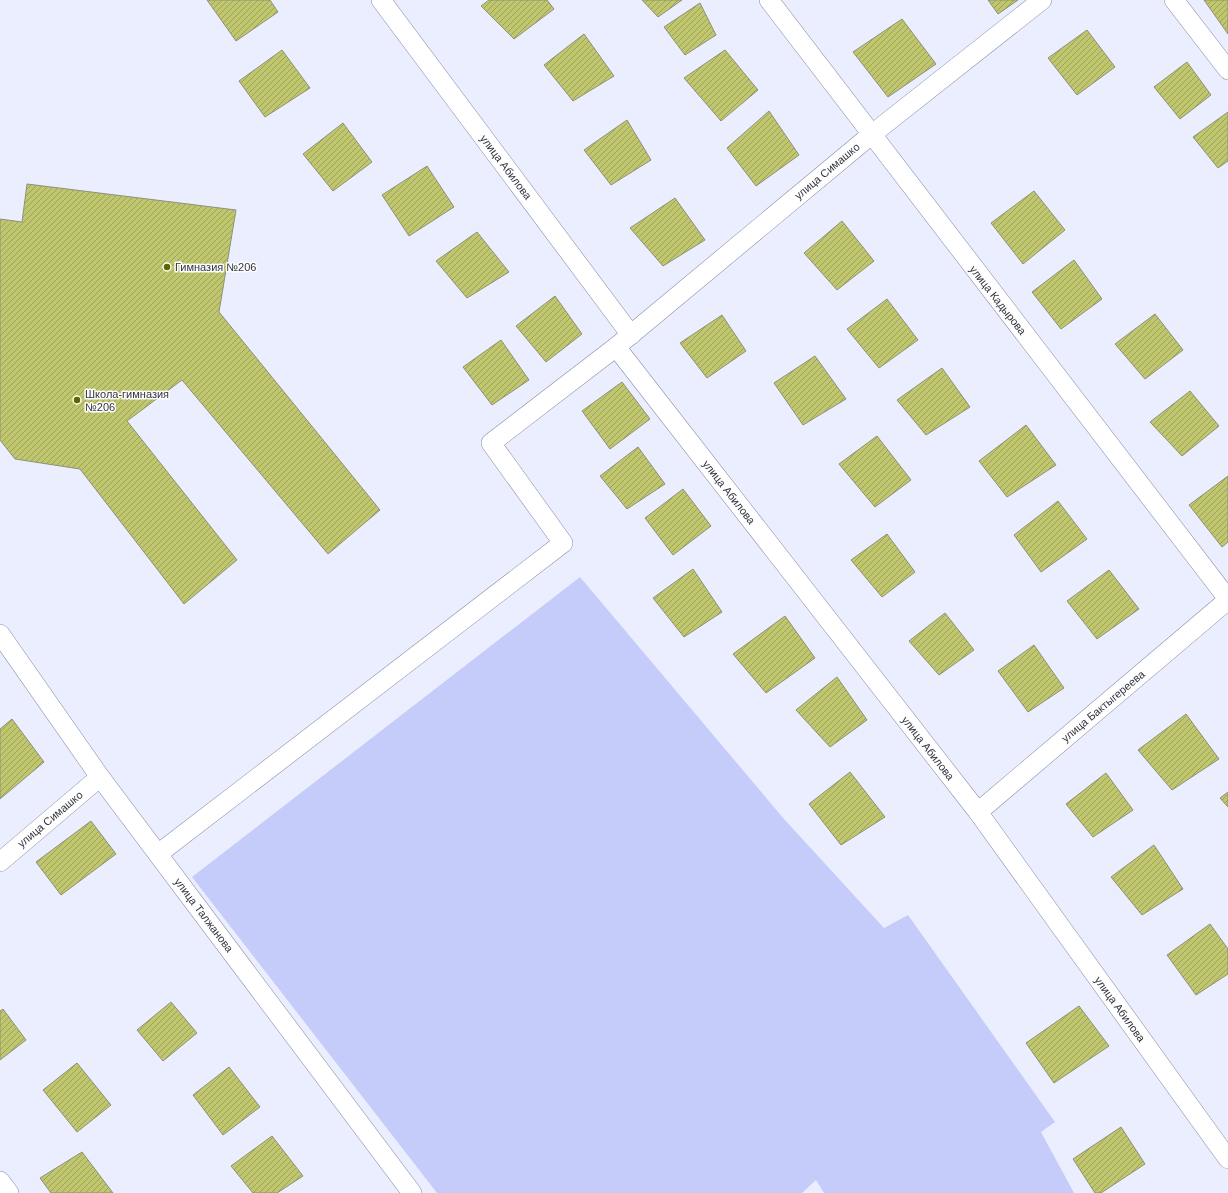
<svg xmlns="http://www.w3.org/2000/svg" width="1228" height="1193" font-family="Helvetica,sans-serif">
  <defs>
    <pattern id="building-hatch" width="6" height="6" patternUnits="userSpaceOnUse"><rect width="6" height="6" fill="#c0c66d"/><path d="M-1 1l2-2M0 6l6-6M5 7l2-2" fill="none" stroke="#9da25b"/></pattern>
  </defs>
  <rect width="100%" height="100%" fill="#ebeeff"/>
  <path fill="#c5ccfa" d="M 580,577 L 784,819 L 884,928 L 908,915 L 1055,1122 L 1041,1132 L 1074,1193 L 824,1193 L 816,1180 L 802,1193 L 437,1193 L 192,877 Z"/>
  <g fill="url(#building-hatch)" stroke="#8e9177">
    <path d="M 207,0 L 270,0 L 278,12 L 236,41 Z"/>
    <path d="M 489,0 L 547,0 L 554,9 L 514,39 L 481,6 Z"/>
    <path d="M 642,0 L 682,0 L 658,17 Z"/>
    <path d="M 988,0 L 1018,0 L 998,14 Z"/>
    <path d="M 1204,0 L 1228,0 L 1228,34 Z"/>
    <path d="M 700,3 L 716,35 L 685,55 L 664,27 Z"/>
    <path d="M 902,19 L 936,64 L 888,97 L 853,52 Z"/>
    <path d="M 1087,30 L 1115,67 L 1077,95 L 1048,58 Z"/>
    <path d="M 584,34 L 614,76 L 573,101 L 544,65 Z"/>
    <path d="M 282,50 L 310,88 L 265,117 L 239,81 Z"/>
    <path d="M 725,50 L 758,90 L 721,121 L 684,78 Z"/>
    <path d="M 1187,62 L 1211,95 L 1180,119 L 1154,87 Z"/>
    <path d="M 769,111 L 799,155 L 756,186 L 727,148 Z"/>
    <path d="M 1228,112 L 1228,161 L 1218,168 L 1193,137 Z"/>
    <path d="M 627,120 L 651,160 L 611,185 L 584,150 Z"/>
    <path d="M 343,123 L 372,162 L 333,191 L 303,154 Z"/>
    <path d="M 427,166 L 454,207 L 409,236 L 382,195 Z"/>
    <path d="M 27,184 L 236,210 L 219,312 L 380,510 L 328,554 L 182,380 L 127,421 L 237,560 L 184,604 L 80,469 L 15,459 L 0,440 L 0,219 L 22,222 Z"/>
    <path d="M 1034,191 L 1065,230 L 1023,264 L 991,223 Z"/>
    <path d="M 675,198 L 705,240 L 663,266 L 630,228 Z"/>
    <path d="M 842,221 L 874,261 L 837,290 L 804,253 Z"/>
    <path d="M 477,232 L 509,272 L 467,298 L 436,261 Z"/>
    <path d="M 1074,260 L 1102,299 L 1061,329 L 1032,292 Z"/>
    <path d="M 555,296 L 582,334 L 546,362 L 516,326 Z"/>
    <path d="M 887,299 L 918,340 L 879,368 L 847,329 Z"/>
    <path d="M 1155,314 L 1183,350 L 1145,379 L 1115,344 Z"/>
    <path d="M 722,315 L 746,351 L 707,378 L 680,343 Z"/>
    <path d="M 501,340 L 529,380 L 492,405 L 463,367 Z"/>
    <path d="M 815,356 L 846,399 L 803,425 L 774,383 Z"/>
    <path d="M 942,368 L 970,407 L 926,435 L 897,400 Z"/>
    <path d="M 622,382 L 650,419 L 610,449 L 582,411 Z"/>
    <path d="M 1190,391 L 1219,426 L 1182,456 L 1150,422 Z"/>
    <path d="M 1026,425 L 1056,465 L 1007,497 L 979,461 Z"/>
    <path d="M 877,436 L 911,480 L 875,507 L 839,464 Z"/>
    <path d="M 638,447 L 665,484 L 627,509 L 600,476 Z"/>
    <path d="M 1228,476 L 1228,542 L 1222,547 L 1189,505 Z"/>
    <path d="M 683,489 L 711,526 L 673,555 L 645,518 Z"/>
    <path d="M 1058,501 L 1087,539 L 1041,572 L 1014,535 Z"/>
    <path d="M 887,534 L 915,572 L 882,597 L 851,560 Z"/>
    <path d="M 693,569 L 722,612 L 684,637 L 653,598 Z"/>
    <path d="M 1109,570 L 1139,609 L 1097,639 L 1067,601 Z"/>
    <path d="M 945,613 L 974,650 L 939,675 L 909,641 Z"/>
    <path d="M 785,616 L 815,658 L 766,693 L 733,654 Z"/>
    <path d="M 1034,645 L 1064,688 L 1028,712 L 998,671 Z"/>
    <path d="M 837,677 L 867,720 L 830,747 L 796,710 Z"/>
    <path d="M 1186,714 L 1219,759 L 1172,790 L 1138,750 Z"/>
    <path d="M 12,719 L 44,762 L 0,799 L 0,729 Z"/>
    <path d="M 850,772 L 885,817 L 841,845 L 809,804 Z"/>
    <path d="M 1106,773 L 1133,810 L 1093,837 L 1066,804 Z"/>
    <path d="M 1228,792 L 1228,807 L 1220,798 Z"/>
    <path d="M 91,821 L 116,854 L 61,895 L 36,862 Z"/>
    <path d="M 1154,845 L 1183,889 L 1142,915 L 1111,877 Z"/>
    <path d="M 1210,924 L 1228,949 L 1228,974 L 1196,995 L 1167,955 Z"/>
    <path d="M 171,1002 L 197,1033 L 163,1061 L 137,1030 Z"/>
    <path d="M 1079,1006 L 1109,1046 L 1054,1083 L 1026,1043 Z"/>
    <path d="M 3,1009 L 26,1040 L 0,1060 L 0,1011 Z"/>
    <path d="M 77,1063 L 111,1105 L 77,1132 L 43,1090 Z"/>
    <path d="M 229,1067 L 260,1107 L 223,1135 L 193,1095 Z"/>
    <path d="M 1121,1127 L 1145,1164 L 1101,1193 L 1095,1193 L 1073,1159 Z"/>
    <path d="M 272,1136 L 303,1176 L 277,1193 L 253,1193 L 231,1166 Z"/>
    <path d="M 82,1152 L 113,1193 L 51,1193 L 40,1178 Z"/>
  </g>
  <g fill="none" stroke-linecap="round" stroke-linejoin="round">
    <g stroke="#878ba3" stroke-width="20">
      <g id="street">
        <path d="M 381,0 L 631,335"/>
        <path d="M 769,0 L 1228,599"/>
        <path d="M 1174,0 L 1228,70"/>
        <path d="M 616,347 L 978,812 L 1228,1159"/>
        <path d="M 0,634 L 100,777 L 412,1193"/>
        <path d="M 978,812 L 1228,600"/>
        <path d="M 158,854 L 563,543 L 491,443 L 616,347 L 871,135 L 1042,0"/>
        <path d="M 0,862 L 100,777"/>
        <path d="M 0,1181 L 9,1193"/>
      </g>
    </g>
    <use href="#street" stroke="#fff" stroke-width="19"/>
  </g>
  <g fill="#616400" stroke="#fdfdfd" stroke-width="1.5">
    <circle cx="167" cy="267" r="4"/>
    <circle cx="77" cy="400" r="4"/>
  </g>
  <g text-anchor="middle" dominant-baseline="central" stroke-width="3" stroke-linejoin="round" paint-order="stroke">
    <g font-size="11" fill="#32343e" stroke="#fdfdfd">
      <text transform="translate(506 167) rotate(53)">улица Абилова</text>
      <text transform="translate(827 171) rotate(-40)">улица Симашко</text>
      <text transform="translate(998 300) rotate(52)">улица Кадырова</text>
      <text transform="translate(729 492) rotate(52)">улица Абилова</text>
      <text transform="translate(1103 706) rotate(-40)">улица Бактыгереева</text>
      <text transform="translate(928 748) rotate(52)">улица Абилова</text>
      <text transform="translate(50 819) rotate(-40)">улица Симашко</text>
      <text transform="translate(204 915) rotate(53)">улица Талжанова</text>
      <text transform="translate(1120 1009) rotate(54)">улица Абилова</text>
    </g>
    <g font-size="11" fill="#32343e" stroke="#fdfdfd" text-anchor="start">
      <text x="175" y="267">Гимназия №206</text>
      <text x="85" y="394">Школа-гимназия<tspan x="85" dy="13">№206</tspan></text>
    </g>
  </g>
</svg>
